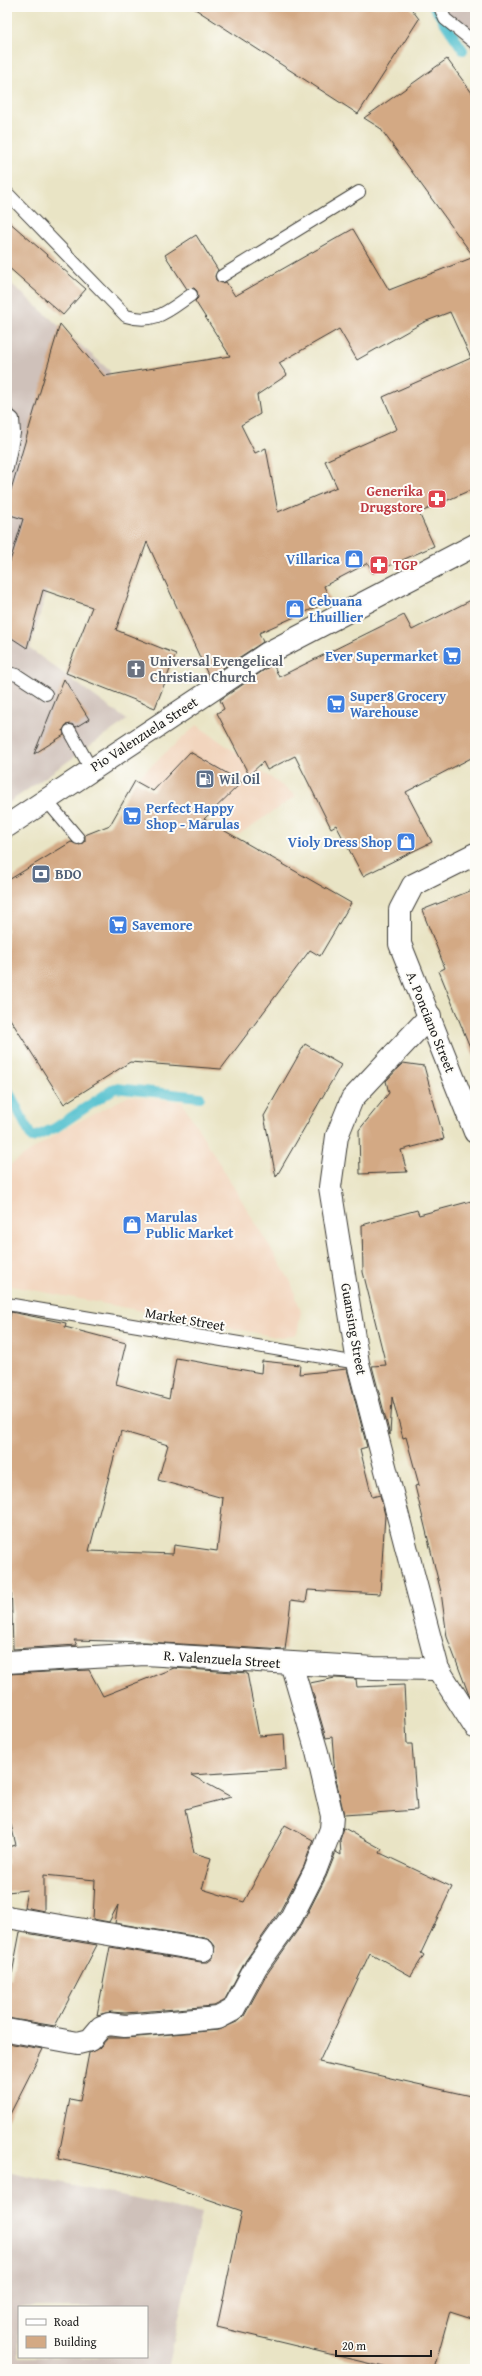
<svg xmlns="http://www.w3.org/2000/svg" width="482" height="2376" font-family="'Gentium Book Plus',serif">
  <rect width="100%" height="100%" fill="#fdfcf7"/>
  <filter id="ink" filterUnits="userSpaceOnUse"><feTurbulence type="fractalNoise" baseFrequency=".025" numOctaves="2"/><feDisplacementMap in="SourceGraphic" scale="8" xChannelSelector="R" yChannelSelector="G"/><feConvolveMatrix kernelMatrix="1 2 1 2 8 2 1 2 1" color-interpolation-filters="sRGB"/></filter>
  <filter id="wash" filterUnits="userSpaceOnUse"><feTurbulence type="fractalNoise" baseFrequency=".012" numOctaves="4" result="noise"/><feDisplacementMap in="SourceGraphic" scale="16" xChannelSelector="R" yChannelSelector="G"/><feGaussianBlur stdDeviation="0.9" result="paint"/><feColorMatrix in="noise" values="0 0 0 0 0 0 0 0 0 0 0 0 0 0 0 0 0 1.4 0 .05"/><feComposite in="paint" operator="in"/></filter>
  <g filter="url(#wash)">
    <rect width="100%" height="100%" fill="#e9e4c5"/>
    <g fill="#f2d5be">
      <path d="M 197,725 L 252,764 L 296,796 L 238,835 L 137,778 Z"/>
      <path d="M 129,1096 L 182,1102 L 291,1282 L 301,1312 L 297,1334 L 282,1338 L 7,1285 L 7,1167 L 64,1129 Z"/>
    </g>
    <g fill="#cfc1ba" fill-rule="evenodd">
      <path d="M 440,7 L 475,7 L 475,53 Z"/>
      <path d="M 7,280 L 110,371 L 30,649 L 127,720 L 7,804 Z"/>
      <path d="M 7,2172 L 201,2213 L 168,2369 L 7,2369 ZM 19,2307 L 147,2307 L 147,2357 L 19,2357 Z"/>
    </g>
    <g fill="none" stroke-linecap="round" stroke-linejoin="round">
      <g stroke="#55c1cf" stroke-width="10">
        <path d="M 434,7 L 463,50"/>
        <path d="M 7,1088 L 32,1138 L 55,1128 L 115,1088 L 200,1097"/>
      </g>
    </g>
    <g id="blocks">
      <g fill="#d3a984" fill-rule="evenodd">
        <path d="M 192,7 L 410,7 L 419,19 L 358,114 Z"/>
        <path d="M 447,59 L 475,97 L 475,488 L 419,513 L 434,546 L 373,573 L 368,563 L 324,586 L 330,601 L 259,633 L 263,642 L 209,677 L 147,542 L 116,630 L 176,654 L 155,708 L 66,673 L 92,607 L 43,590 L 27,648 L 7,635 L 7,571 L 23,519 L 7,514 L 7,503 L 60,324 L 104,376 L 230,356 L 195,301 L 198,298 L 197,291 L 194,288 L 187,289 L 165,255 L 196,235 L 218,270 L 215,276 L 216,280 L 222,283 L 226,282 L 235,296 L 353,229 L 389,290 L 474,257 L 380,128 L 364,118 ZM 450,312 L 471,358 L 383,397 L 397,429 L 325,461 L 337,487 L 278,512 L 266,448 L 255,453 L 241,425 L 260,414 L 257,395 L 287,375 L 279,363 L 339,329 L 357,360 L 424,322 Z"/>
        <path d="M 7,220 L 86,289 L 63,315 L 7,266 Z"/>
        <path d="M 475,598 L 475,756 L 406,792 L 432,842 L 363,876 L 336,825 L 331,828 L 295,756 L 267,770 L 263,762 L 249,775 L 217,713 L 224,709 L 220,700 L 273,664 L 279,677 L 404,615 L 412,630 Z"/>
        <path d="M 64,679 L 89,719 L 76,727 L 71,724 L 66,725 L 63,730 L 64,735 L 34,754 Z"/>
        <path d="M 190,752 L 242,782 L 204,819 L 351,903 L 320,956 L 310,950 L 221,1069 L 130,1062 L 64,1104 L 7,1014 L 7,881 L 71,842 L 80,845 L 85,841 L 85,835 L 110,825 L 135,781 L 153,791 Z"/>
        <path d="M 475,889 L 475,1057 L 474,1057 L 439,971 L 445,968 L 422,910 Z"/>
        <path d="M 305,1044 L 341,1065 L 276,1177 L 264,1116 Z"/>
        <path d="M 403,1063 L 424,1066 L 444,1139 L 401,1150 L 407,1172 L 360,1174 L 359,1130 L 389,1093 L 386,1081 Z"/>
        <path d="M 475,1200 L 475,1704 L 469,1695 L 447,1637 L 441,1592 L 415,1486 L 419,1485 L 406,1437 L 403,1438 L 392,1397 L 390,1435 L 372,1366 L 386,1365 L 363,1272 L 362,1225 L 417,1210 L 419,1215 Z"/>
        <path d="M 11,1312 L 66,1323 L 65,1327 L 126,1343 L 116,1384 L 169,1399 L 176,1358 L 261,1373 L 262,1361 L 300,1365 L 299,1374 L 347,1369 L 367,1447 L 360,1449 L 372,1497 L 380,1495 L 385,1515 L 380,1594 L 308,1590 L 306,1602 L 291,1600 L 285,1650 L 146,1642 L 74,1640 L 77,1645 L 13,1649 L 11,1581 L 7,1581 L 7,1328 ZM 121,1431 L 168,1445 L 158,1480 L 223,1498 L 217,1551 L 174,1545 L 173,1554 L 89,1551 Z"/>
        <path d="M 174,1668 L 247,1673 L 259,1736 L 284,1734 L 286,1769 L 191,1775 L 231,1797 L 185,1809 L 194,1853 L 211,1858 L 202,1889 L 244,1902 L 285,1825 L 313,1840 L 304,1866 L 280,1911 L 246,1960 L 224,2001 L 214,2006 L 125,2013 L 110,2012 L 97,2015 L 110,1947 L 201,1962 L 208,1962 L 213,1958 L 215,1946 L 211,1941 L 205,1938 L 115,1923 L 118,1905 L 109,1922 L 93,1919 L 95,1880 L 44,1875 L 44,1911 L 24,1907 L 27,1890 L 7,1892 L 7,1847 L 16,1845 L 7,1809 L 7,1674 L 89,1670 L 103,1696 Z"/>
        <path d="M 335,1678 L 356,1679 L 357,1687 L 404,1685 L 407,1744 L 412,1744 L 417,1810 L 344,1815 L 335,1775 L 332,1737 L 326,1738 L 310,1683 Z"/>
        <path d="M 344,1828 L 382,1849 L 380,1853 L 452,1887 L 421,1953 L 424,1955 L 411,1976 L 370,1953 L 319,2062 L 475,2097 L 475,2319 L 450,2311 L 434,2369 L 392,2369 L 217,2327 L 242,2211 L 144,2177 L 58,2159 L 70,2099 L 80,2101 L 89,2053 L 99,2048 L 108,2038 L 126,2038 L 219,2030 L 239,2021 L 244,2016 L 267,1974 L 302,1924 L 326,1877 L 336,1852 L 341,1855 L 340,1840 Z"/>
        <path d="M 20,1932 L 97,1945 L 55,2026 L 7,2018 L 7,1978 L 11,1979 Z"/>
        <path d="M 7,2043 L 43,2049 L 7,2120 Z"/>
      </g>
    </g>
  </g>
  <g filter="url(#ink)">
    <use href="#blocks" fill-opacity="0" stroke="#3b3a35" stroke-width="1"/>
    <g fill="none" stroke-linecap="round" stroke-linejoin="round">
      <g stroke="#3b3a35" stroke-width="14">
        <g id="lane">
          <path d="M 440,7 L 445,19 L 475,43"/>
          <path d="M 7,193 L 126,316 C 155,325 169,310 191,295"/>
          <path d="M 222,276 L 359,192"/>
          <path d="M 7,414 L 13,419 L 14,433 L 7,468"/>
          <path d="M 7,673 L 17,675 L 46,694"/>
          <path d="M 70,731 L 91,769"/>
          <path d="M 46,800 L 78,838"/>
          <path d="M 7,1304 L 358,1363"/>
        </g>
      </g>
      <g stroke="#3b3a35" stroke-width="24">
        <g id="street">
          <path d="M 475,854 L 413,885 L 400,910 L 400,944 L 475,1132"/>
          <path d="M 430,1016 L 352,1099 L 337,1136 L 330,1187 L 358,1363 L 438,1669 L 475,1727"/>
          <path d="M 7,1662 L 145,1654 L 374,1668 L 438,1669"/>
          <path d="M 7,1917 L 203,1950"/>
          <path d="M 7,2030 L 78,2043 L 90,2040 L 101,2027 L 109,2024 L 125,2026 L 218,2018 L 233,2010 L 256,1967 L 291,1918 L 315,1871 L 331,1829 L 332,1816 L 317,1752 L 291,1663"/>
        </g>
      </g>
      <g stroke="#3b3a35" stroke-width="24">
        <path id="secondary" d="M 7,826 L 268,653 L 475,545"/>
      </g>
      <use href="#lane" stroke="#fff" stroke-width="12"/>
      <use href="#street" stroke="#fff" stroke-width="22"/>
      <use href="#secondary" stroke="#fff" stroke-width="22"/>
    </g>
  </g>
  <defs>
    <g id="pharmacy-square" transform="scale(1)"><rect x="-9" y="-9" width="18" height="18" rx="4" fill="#e0444e" stroke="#fdfcf7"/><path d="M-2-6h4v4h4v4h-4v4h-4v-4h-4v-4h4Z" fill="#fff"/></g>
    <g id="shop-square" transform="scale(1)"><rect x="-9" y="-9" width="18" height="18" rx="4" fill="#3f7fe0" stroke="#fdfcf7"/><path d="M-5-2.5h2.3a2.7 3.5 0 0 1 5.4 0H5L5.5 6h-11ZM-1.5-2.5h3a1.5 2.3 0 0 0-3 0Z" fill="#fff"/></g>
    <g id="supermarket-square" transform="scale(1)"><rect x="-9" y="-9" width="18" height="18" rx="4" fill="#3f7fe0" stroke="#fdfcf7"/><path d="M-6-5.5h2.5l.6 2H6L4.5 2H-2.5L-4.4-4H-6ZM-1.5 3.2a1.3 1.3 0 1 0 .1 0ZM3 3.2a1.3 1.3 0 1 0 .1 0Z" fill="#fff"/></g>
    <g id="church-square" transform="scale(1)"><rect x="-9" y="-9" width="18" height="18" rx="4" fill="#6b7280" stroke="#fdfcf7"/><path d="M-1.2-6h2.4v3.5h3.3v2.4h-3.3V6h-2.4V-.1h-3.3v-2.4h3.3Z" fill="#fff"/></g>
    <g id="fuel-square" transform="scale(1)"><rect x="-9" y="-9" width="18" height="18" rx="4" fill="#5c6f8a" stroke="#fdfcf7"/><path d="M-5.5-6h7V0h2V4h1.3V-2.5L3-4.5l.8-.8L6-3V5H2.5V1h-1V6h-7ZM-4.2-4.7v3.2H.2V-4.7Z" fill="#fff"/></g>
    <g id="bank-square" transform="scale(1)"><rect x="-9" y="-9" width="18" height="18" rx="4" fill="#5c6f8a" stroke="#fdfcf7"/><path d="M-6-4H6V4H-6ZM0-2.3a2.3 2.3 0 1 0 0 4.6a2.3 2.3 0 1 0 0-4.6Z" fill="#fff"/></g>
  </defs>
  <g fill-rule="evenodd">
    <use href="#pharmacy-square" x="437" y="499"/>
    <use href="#shop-square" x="354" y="559"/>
    <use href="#pharmacy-square" x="379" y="565"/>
    <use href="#shop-square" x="295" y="609"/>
    <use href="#supermarket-square" x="452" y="656"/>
    <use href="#church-square" x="136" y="669"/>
    <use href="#supermarket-square" x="336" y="704"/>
    <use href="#fuel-square" x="205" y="779"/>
    <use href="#supermarket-square" x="132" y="816"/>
    <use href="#shop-square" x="406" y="842"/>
    <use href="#bank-square" x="41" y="874"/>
    <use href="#supermarket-square" x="118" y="925"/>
    <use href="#shop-square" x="132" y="1225"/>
  </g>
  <g text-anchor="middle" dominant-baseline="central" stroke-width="4" stroke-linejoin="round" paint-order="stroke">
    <g font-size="14" font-weight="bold" fill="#be3a42" stroke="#fdfcf7" text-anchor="end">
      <text x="423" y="491">Generika<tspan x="423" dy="16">Drugstore</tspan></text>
      <text x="393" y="565" text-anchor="start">TGP</text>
    </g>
    <g font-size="14" font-weight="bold" fill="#366cbe" stroke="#fdfcf7" text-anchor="start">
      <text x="340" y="559" text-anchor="end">Villarica</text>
      <text x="309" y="601">Cebuana<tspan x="309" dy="16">Lhuillier</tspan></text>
      <text x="438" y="656" text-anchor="end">Ever Supermarket</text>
      <text x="350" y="696">Super8 Grocery<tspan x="350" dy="16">Warehouse</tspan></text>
      <text x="146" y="808">Perfect Happy<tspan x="146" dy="16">Shop - Marulas</tspan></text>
      <text x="392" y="842" text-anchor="end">Violy Dress Shop</text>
      <text x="132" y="925">Savemore</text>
      <text x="146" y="1217">Marulas<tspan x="146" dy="16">Public Market</tspan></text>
    </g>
    <g font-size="14" font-weight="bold" fill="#5b616d" stroke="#fdfcf7" text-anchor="start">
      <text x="150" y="661">Universal Evengelical<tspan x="150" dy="16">Christian Church</tspan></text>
    </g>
    <g font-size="14" fill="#1c1c1c" stroke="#fdfcf7">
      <text transform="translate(144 734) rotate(-33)">Pio Valenzuela Street</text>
      <text transform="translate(431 1022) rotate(68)">A. Ponciano Street</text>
      <text transform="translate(185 1319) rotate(10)">Market Street</text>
      <text transform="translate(354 1329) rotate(80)">Guansing Street</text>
      <text transform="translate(222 1659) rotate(4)">R. Valenzuela Street</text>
    </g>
    <g font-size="14" font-weight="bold" fill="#4e5e75" stroke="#fdfcf7" text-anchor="start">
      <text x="219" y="779">Wil Oil</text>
      <text x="55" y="874">BDO</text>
    </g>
  </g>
  <rect width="482" height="2376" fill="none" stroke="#fdfcf7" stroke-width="24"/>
  <rect x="18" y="2306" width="130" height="52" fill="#fdfcf7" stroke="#a3a29f"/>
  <rect x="26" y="2319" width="20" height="6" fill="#ffffff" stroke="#a3a29f"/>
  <text x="54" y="2326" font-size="12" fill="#1c1c1c">Road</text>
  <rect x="26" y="2336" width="20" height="12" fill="#d3a984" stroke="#a3a29f"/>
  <text x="54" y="2346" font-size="12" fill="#1c1c1c">Building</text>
  <path d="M336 2350v6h95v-6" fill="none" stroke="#1c1c1c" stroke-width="2"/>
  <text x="342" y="2350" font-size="12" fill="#1c1c1c" stroke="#fdfcf7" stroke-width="3" paint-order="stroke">20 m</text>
</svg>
